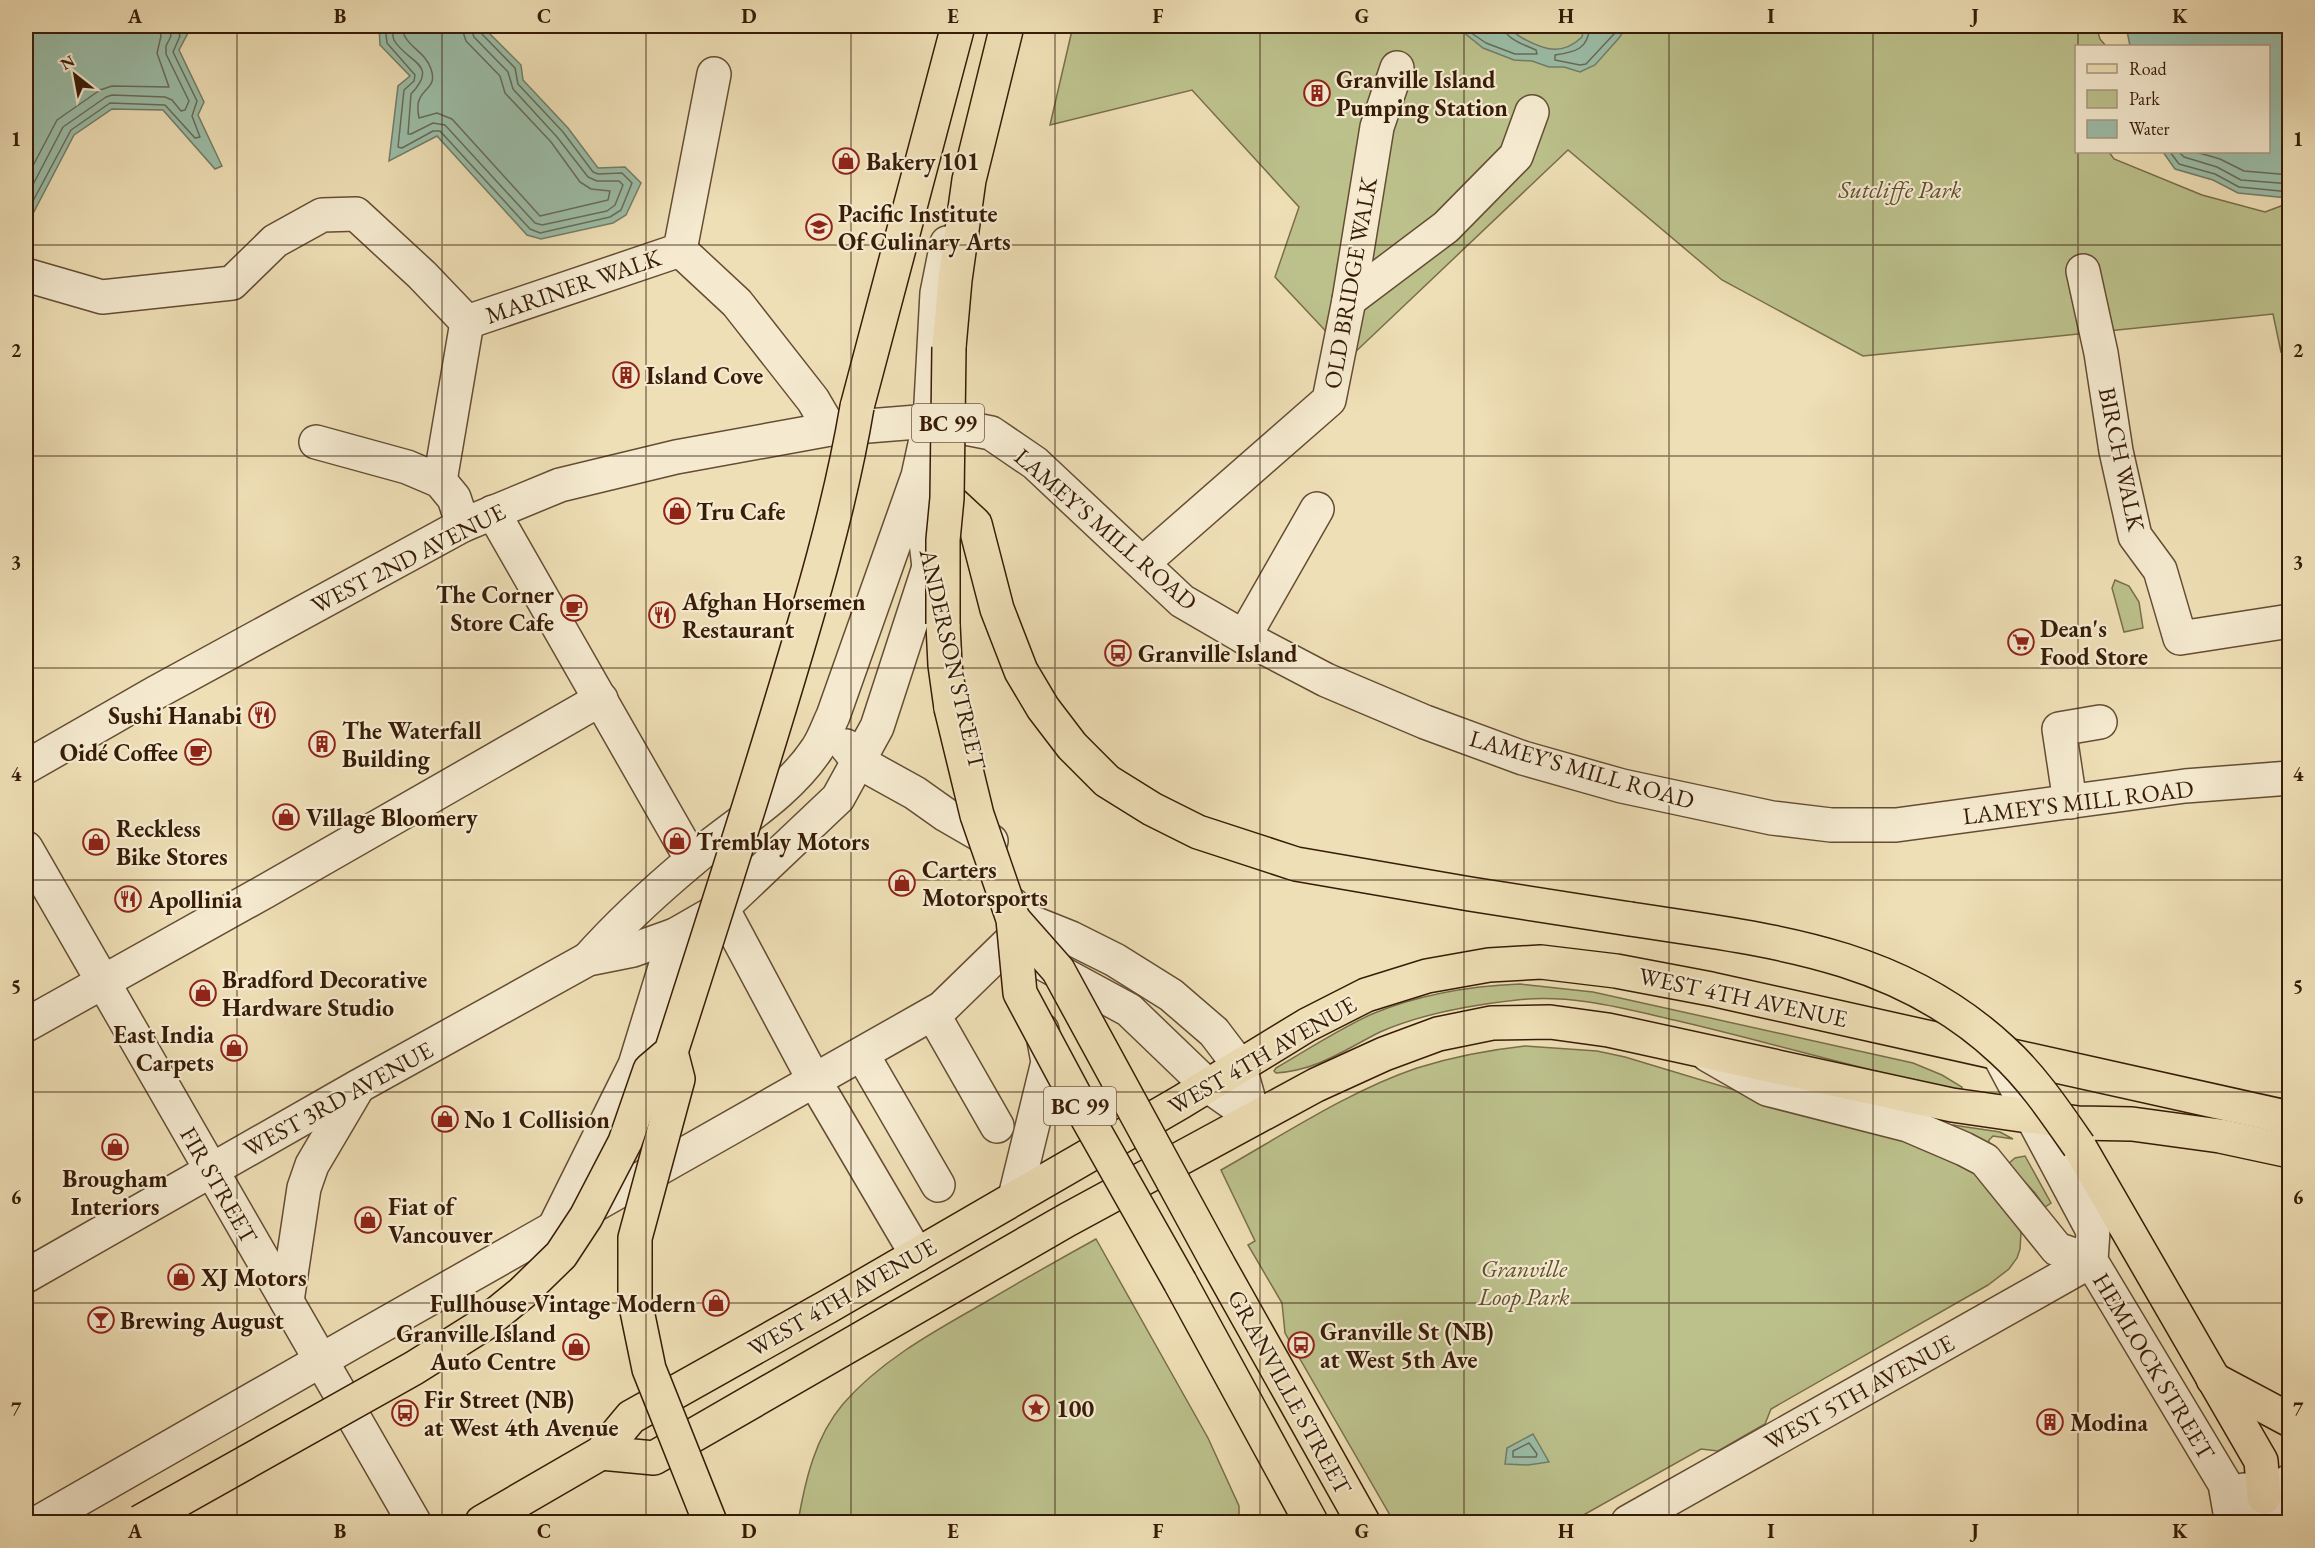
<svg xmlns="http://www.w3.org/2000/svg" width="2315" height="1548" font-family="'EB Garamond',serif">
  <rect width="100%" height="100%" fill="#efdfb6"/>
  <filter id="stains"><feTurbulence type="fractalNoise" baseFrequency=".00333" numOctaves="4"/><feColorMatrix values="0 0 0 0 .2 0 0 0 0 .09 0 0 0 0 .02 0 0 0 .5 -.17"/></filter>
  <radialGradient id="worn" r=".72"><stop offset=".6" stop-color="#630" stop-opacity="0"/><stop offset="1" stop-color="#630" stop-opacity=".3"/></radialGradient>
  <g fill="#bcc18c" stroke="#7a6e4a" stroke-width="1.5">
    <path d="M 1073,26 L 2096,26 L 2100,39 L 2106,46 L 2076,46 L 2076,152 L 2109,152 L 2114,159 L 2202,195 L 2265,212 L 2289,203 L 2289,350 L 2281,352 L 2273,314 L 1863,356 L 1722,280 L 1568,150 L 1350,357 L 1275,277 L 1299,207 L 1192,90 L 1050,125 Z"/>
    <path d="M 2115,580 L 2129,586 L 2139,602 L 2143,628 L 2124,632 L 2112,588 Z"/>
    <path d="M 1520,984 L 1593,992 L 1913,1063 L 1942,1075 L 1962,1087 L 1961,1091 C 1864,1071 1770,1042 1674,1020 C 1622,1008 1571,994 1517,1000 C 1471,1005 1423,1013 1380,1032 C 1344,1050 1318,1070 1276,1073 L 1274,1071 L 1276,1068 C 1307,1050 1339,1029 1372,1014 C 1420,994 1469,986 1520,984 Z"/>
    <path d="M 1525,1046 L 1597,1051 L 1625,1057 L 1933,1150 L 1972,1170 L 2017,1219 L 2021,1233 L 2020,1249 L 2017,1258 L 2009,1269 L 1988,1285 L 1771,1409 L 1765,1424 L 1718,1451 L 1701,1449 L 1571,1522 L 1394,1522 L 1285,1333 L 1282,1303 L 1248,1245 L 1255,1241 L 1221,1170 C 1283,1135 1349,1091 1417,1068 C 1452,1057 1488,1050 1525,1046 Z"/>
    <path d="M 1953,1125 L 2000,1132 L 2013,1139 L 1993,1136 L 1989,1140 L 1988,1150 L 1951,1135 Z"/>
    <path d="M 2025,1156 L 2051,1203 L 2045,1207 L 2035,1193 L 2008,1164 L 2015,1158 Z"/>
    <path d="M 1096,1239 L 1208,1438 L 1239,1506 L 1239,1522 L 798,1522 C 805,1481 815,1437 843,1404 C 881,1360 935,1331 984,1303 C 1021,1281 1058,1260 1096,1239 Z"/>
  </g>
  <g fill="#9bbda8" stroke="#737d68" stroke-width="1.5">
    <path d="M 26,26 L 179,26 L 188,33 L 179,50 L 204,102 L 198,115 L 222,166 L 215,169 L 163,110 L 112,109 L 74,135 L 26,227 Z"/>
    <path d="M 379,26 L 482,26 L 521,65 L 523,80 L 568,128 L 598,168 L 625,167 L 641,183 L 626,215 L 613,223 L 541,239 L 527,235 L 437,136 L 389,161 L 398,86 L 410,76 L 380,45 Z"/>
    <path d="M 1430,26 C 1453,25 1478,22 1500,26 C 1510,27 1515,34 1524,39 C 1546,51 1563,55 1582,37 L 1584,26 L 1627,26 L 1619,38 L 1595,65 L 1580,72 L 1564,67 L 1549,67 L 1532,61 L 1514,60 L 1483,48 L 1463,32 Z"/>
    <path d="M 2126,26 L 2289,26 L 2289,198 L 2238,193 L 2213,180 L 2175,169 L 2163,152 L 2268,152 L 2268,46 L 2130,46 Z"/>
    <path d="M 1533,1434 L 1549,1462 L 1528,1465 L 1505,1464 L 1507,1448 Z"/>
  </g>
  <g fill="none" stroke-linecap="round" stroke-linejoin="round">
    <g stroke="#696c58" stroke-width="1.5">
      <path d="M 385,26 L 387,43 L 415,75 L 414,81 L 404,90 L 398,147 L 402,148 L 433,131 L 440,131 L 530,229 L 540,233 L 610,217 L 621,210 L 632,183 L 622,173 L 598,174 L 593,172 L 563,132 L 518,84 L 515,68 L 480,32 L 478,26"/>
      <path d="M 393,26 C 393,30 392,36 394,40 C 407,63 440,63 411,94 L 408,134 L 411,134 L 433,123 L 445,125 L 535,223 L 542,225 L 607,211 L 615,205 L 623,185 L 619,181 L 597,181 L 588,177 L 557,137 L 513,89 L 508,72 L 474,37 L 470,26"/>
      <path d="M 402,26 C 403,46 425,50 431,69 C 437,86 425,87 420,98 C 417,103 418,113 419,118 L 437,113 L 452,119 L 540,216 L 608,200 L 610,191 L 591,189 L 580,182 L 551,142 L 505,93 L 500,76 L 466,41 L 461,26"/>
      <path d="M 1461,26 L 1486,43 L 1515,54 L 1537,54 L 1536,50 C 1525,45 1505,39 1503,26"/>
      <path d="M 1590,26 C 1588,49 1576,52 1555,55 L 1555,60 L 1580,65 L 1586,64 L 1614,34 L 1620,26"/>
      <path d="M 2170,152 L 2179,164 L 2215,174 L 2239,187 L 2290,192"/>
      <path d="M 2179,152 L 2184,157 L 2217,167 L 2241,180 L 2290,184"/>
      <path d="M 2196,152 L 2220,159 L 2244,171 L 2290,175"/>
      <path d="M 26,179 L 57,120 L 100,90 L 112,86 L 169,87 L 157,53 L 161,36 L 159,26"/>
      <path d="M 26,198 L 63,127 L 106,97 L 112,95 L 165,97 L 172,100 L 181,111 L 185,110 L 189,101 L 166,54 L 166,46 L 171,36 L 168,26"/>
      <path d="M 26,214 L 71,130 L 110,103 L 165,105 L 195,138 L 200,137 L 192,116 L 197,101 L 173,52 L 180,36 L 176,26"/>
      <path d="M 1529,1443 L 1537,1454 L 1536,1457 L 1513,1457 L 1513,1451 Z"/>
    </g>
    <g stroke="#654d33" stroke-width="36">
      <g id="minor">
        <path d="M 680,250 L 737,303 L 813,400 L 830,429"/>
        <path d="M 2083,271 L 2101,353 L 2116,451 L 2135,536 L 2160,570 L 2180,638 L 2290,621"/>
        <path d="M 26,275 L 102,297 L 232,283 L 275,241 L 322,215 L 356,214 L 422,275 L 467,322 L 680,250 L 714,74"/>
        <path d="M 1349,300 L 1446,227 L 1516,156 L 1532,112"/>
        <path d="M 316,442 L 407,467 L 440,481 L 454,498 L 463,525"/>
        <path d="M 440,481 L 467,322"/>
        <path d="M 919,484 L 929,567 L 934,587"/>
        <path d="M 493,512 L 692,860"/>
        <path d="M 1144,562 L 1329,400 L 1349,300 L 1377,127 L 1397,68"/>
        <path d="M 1244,637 L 1317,509"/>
        <path d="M 846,746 L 859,762 L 915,793 L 946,815 L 991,841"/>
        <path d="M 26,767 L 155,693 L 463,525 L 560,485 L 676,457 L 830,429 L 930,421 L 991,433 L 1035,463 L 1182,601 L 1244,637 L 1326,680 L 1425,722 L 1523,758 L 1622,786 L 1772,818 L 1831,825 L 1896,825 L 2185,786 L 2290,778"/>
        <path d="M 2070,802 L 2059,729 L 2100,722"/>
        <path d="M 26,848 L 414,1522"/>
        <path d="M 1013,905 L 1031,922 L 1071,938 L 1115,960 L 1171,995 L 1214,1032 L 1239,1065 L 1254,1118"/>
        <path d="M 722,908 L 814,1080 L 917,1255"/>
        <path d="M 588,959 C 620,923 654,892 691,861 C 733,825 786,796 817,749 C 824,739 828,726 833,716 L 918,476 L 930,421 L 937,293 L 947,243"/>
        <path d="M 1046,965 L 1129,1010 L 1207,1085 L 1254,1118"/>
        <path d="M 933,1014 L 997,1126"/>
        <path d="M 26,1025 L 264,892 L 601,699"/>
        <path d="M 1998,1053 L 2093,1231 L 2091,1261 L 2225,1484 L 2231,1518 L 2234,1522"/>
        <path d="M 862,1054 L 938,1185"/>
        <path d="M 1708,1055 L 1767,1089 L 1908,1125 L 1964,1149 L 1985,1160 L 2057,1249 L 2091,1261"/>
        <path d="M 1015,1197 L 1048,1062 L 1042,1030"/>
        <path d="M 553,1230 L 635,1065 L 675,935"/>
        <path d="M 26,1276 L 359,1086 L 588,959 L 633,950 L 675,935 L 722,908 L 838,798 L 877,727 L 929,567"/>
        <path d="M 287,1301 L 304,1188 L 312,1165 L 358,1087"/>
        <path d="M 2244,1490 L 2264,1497 L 2279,1522"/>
        <path d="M 2243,1511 L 2290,1481"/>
        <path d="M 39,1522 L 360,1338 L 942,1008 L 1019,933"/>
        <path d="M 1628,1522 L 2091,1261"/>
      </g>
    </g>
    <g stroke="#371c07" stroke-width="36">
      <g id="major">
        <path d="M 601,1453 L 654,1458 L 1067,1220 L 1316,1085 L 1384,1054 L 1438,1034 L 1492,1023 L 1550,1022 L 1608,1030 L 1952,1105 L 2078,1123 L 2132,1124 L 2220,1136 L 2290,1151"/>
        <path d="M 482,1522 L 601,1453 L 631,1417 L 827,1307 L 1181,1102 L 1307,1025 L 1366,995 L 1427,976 L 1489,965 L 1541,962 L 1616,971 L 1711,989 L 2290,1118"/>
      </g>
    </g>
    <g stroke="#371c07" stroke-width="36">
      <g id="highway">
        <path d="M 949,347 L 955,280 L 969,180 L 1007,26"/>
        <path d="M 857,407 L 958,26"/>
        <path d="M 947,498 L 975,524 L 997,609 L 1021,671 L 1043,708 L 1072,746 L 1107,781 L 1152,809 L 1198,832 L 1296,864 L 1470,894 L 1630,919"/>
        <path d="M 943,624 L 945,665 L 951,708"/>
        <path d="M 2079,1146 L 2261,1461 L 2264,1497"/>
        <path d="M 1217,1262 L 1363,1522"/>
        <path d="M 1180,1282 L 1311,1522"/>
        <path d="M 2213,1379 L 2290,1420"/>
      </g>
    </g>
    <use href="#minor" stroke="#f5ead0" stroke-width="33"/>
    <use href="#major" stroke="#efdfb6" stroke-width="33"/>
    <use href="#highway" stroke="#efdfb6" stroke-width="33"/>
    <g stroke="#371c07" stroke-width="36" stroke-linecap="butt">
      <g id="highway-bridge">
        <path d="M 943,624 L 943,540 L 947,498 L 949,347"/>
        <path d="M 951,708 L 977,815 L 1013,919 L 1020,993 L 1081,1107 L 1180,1282"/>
        <path d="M 1013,919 L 1058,970 L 1217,1262"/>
        <path d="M 1630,919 C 1766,940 1896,951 2002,1050 C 2032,1077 2056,1113 2079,1146"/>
        <path d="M 671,1052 L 678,1079 L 635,1238 L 635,1301 L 649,1369 L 710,1522"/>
        <path d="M 140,1522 L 414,1368 L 484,1324 L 522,1293 L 561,1255 L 586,1217 L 625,1142 L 650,1070 L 671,1052 C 708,937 745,822 780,706 C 810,607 840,508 857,407"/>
      </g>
    </g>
    <use href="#highway-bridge" stroke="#efdfb6" stroke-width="33"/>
  </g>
  <path fill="none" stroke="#371c07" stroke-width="1.5" stroke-opacity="0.55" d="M 237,26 L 237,1522M 442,26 L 442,1522M 646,26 L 646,1522M 851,26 L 851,1522M 1055,26 L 1055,1522M 1260,26 L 1260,1522M 1464,26 L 1464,1522M 1669,26 L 1669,1522M 1873,26 L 1873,1522M 2078,26 L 2078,46M 2078,152 L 2078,1522M 26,245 L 2290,245M 26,456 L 2290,456M 26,668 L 2290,668M 26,880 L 2290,880M 26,1092 L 2290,1092M 26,1303 L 2290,1303"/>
  <defs>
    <g id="building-ring" transform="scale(1.35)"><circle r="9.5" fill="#f5ead0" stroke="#8f2418" stroke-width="1.5"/><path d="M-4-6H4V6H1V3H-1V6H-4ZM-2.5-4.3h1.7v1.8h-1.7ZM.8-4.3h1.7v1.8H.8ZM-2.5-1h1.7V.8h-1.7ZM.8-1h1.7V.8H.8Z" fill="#8f2418"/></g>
    <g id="shop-ring" transform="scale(1.35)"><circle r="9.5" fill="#f5ead0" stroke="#8f2418" stroke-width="1.5"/><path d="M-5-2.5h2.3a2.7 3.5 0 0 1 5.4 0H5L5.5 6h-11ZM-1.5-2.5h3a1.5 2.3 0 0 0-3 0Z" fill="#8f2418"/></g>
    <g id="university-ring" transform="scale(1.35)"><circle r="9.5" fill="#f5ead0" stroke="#8f2418" stroke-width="1.5"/><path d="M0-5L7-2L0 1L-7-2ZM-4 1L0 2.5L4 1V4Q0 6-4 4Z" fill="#8f2418"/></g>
    <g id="cafe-ring" transform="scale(1.35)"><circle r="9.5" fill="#f5ead0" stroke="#8f2418" stroke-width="1.5"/><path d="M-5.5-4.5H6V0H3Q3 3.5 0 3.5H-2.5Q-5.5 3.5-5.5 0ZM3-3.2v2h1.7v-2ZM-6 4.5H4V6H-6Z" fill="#8f2418"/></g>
    <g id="restaurant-ring" transform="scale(1.35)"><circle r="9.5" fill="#f5ead0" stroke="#8f2418" stroke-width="1.5"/><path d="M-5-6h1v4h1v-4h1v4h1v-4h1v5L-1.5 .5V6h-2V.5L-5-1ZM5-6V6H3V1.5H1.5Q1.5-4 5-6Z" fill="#8f2418"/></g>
    <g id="supermarket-ring" transform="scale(1.35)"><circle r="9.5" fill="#f5ead0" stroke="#8f2418" stroke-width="1.5"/><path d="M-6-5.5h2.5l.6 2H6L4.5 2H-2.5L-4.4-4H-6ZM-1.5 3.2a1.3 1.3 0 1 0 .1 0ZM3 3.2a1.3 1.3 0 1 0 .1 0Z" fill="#8f2418"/></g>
    <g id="bus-ring" transform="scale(1.35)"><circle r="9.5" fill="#f5ead0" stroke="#8f2418" stroke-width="1.5"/><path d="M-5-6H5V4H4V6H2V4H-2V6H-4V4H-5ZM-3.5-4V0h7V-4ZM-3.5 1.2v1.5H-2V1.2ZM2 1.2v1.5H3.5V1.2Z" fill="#8f2418"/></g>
    <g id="bar-ring" transform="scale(1.35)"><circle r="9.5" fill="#f5ead0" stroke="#8f2418" stroke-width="1.5"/><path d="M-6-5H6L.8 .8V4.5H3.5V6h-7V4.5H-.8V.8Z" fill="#8f2418"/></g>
    <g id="sight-ring" transform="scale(1.35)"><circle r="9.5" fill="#f5ead0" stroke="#8f2418" stroke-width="1.5"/><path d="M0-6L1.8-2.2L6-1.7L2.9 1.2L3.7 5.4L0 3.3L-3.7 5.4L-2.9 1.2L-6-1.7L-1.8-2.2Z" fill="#8f2418"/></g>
  </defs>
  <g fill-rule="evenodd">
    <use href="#building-ring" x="1317" y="93"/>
    <use href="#shop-ring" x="846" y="161"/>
    <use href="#university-ring" x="819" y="227"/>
    <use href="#building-ring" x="626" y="375"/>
    <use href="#shop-ring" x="677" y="511"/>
    <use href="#cafe-ring" x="574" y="608"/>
    <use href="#restaurant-ring" x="662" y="615"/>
    <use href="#supermarket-ring" x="2021" y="642"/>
    <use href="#bus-ring" x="1118" y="653"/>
    <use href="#restaurant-ring" x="262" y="715"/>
    <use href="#building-ring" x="322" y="744"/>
    <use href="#cafe-ring" x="198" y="752"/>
    <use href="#shop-ring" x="286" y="817"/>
    <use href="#shop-ring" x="677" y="841"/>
    <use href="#shop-ring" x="96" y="842"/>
    <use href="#shop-ring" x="902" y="883"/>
    <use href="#restaurant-ring" x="128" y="899"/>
    <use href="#shop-ring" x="203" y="993"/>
    <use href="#shop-ring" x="234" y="1048"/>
    <use href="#shop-ring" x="445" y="1119"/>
    <use href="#shop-ring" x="115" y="1147"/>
    <use href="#shop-ring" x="368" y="1220"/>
    <use href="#shop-ring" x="181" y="1277"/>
    <use href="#shop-ring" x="716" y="1303"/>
    <use href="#bar-ring" x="101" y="1320"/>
    <use href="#bus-ring" x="1301" y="1345"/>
    <use href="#shop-ring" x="576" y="1347"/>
    <use href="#sight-ring" x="1036" y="1408"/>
    <use href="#bus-ring" x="405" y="1413"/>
    <use href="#building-ring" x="2050" y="1422"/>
  </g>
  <g text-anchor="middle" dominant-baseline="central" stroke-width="4.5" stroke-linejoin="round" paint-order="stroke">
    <g fill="#f5ead0" stroke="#705a43" stroke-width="1.5">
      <rect x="912" y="404" width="72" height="38" rx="4.5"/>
      <rect x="1044" y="1087" width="72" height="38" rx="4.5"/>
    </g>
    <g font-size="22" font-weight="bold" fill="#371c07">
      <text x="948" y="423">BC 99</text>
      <text x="1080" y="1106">BC 99</text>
    </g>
    <g font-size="24" font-weight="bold" fill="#371c07" stroke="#f5ead0" text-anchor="start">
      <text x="1336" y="79">Granville Island<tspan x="1336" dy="28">Pumping Station</tspan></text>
      <text x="866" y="161">Bakery 101</text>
      <text x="838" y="213">Pacific Institute<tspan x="838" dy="28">Of Culinary Arts</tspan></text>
      <text x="646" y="375">Island Cove</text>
      <text x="696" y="511">Tru Cafe</text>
      <text x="554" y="594" text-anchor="end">The Corner<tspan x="554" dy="28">Store Cafe</tspan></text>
      <text x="682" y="601">Afghan Horsemen<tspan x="682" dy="28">Restaurant</tspan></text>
      <text x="2040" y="628">Dean's<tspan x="2040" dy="28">Food Store</tspan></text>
      <text x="1138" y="653">Granville Island</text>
      <text x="242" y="715" text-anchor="end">Sushi Hanabi</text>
      <text x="342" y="730">The Waterfall<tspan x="342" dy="28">Building</tspan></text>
      <text x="178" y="752" text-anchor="end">Oidé Coffee</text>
      <text x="306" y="817">Village Bloomery</text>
      <text x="116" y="828">Reckless<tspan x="116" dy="28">Bike Stores</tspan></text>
      <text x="696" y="841">Tremblay Motors</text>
      <text x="922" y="869">Carters<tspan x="922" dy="28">Motorsports</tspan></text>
      <text x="148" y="899">Apollinia</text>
      <text x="222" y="979">Bradford Decorative<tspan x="222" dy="28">Hardware Studio</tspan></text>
      <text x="214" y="1034" text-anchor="end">East India<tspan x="214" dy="28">Carpets</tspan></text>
      <text x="464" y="1119">No 1 Collision</text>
      <text x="115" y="1178" text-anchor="middle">Brougham<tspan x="115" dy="28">Interiors</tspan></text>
      <text x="388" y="1206">Fiat of<tspan x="388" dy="28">Vancouver</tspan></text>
      <text x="201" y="1277">XJ Motors</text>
      <text x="696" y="1303" text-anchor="end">Fullhouse Vintage Modern</text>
      <text x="120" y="1320">Brewing August</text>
      <text x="1320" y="1331">Granville St (NB)<tspan x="1320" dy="28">at West 5th Ave</tspan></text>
      <text x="556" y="1333" text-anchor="end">Granville Island<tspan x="556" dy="28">Auto Centre</tspan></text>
      <text x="424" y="1399">Fir Street (NB)<tspan x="424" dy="28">at West 4th Avenue</tspan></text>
      <text x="1056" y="1408">100</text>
      <text x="2070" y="1422">Modina</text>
    </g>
    <g font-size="24" font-style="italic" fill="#5f4e2f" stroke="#f5ead0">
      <text x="1900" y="189">Sutcliffe Park</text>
      <text x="1524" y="1268">Granville<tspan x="1524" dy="28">Loop Park</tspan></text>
    </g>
    <g font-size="24" fill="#371c07" stroke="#f5ead0">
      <text transform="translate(1350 283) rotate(-80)">OLD BRIDGE WALK</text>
      <text transform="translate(573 286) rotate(-19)">MARINER WALK</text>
      <text transform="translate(2122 459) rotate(78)">BIRCH WALK</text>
      <text transform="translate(1106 529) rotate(41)">LAMEY'S MILL ROAD</text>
      <text transform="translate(408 558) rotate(-27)">WEST 2ND AVENUE</text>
      <text transform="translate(953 659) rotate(77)">ANDERSON STREET</text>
      <text transform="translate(1582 769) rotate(16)">LAMEY'S MILL ROAD</text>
      <text transform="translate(2078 802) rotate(-7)">LAMEY'S MILL ROAD</text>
      <text transform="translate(1743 997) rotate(12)">WEST 4TH AVENUE</text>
      <text transform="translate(1262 1055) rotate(-30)">WEST 4TH AVENUE</text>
      <text transform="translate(338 1099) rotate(-29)">WEST 3RD AVENUE</text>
      <text transform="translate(219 1185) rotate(60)">FIR STREET</text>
      <text transform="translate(842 1297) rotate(-30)">WEST 4TH AVENUE</text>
      <text transform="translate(2154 1366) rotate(59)">HEMLOCK STREET</text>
      <text transform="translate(1290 1392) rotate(61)">GRANVILLE STREET</text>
      <text transform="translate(1859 1392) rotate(-29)">WEST 5TH AVENUE</text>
    </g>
  </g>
  <rect width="2315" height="1548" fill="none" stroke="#efdfb6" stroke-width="66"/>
  <rect x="2075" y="45" width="195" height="108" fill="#f5ead0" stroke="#a99880" stroke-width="1.5"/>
  <rect x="2087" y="64" width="30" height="9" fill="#efdfb6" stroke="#a99880" stroke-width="1.5"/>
  <text x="2129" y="75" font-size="18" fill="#371c07">Road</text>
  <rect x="2087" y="90" width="30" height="18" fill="#bcc18c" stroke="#a99880" stroke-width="1.5"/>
  <text x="2129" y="105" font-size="18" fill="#371c07">Park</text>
  <rect x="2087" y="120" width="30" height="18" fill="#9bbda8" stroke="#a99880" stroke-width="1.5"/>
  <text x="2129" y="135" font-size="18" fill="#371c07">Water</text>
  <g transform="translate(75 75) rotate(329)" stroke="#f5ead0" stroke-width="4.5" paint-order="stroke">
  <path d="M0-4.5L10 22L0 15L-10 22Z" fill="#371c07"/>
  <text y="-9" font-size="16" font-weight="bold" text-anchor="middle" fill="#371c07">N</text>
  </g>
  <rect x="33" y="33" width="2249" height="1482" fill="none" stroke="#371c07" stroke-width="2"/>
  <g font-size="20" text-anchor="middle" font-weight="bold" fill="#371c07">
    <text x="135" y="23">A</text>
    <text x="340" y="23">B</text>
    <text x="544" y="23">C</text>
    <text x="749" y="23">D</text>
    <text x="953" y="23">E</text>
    <text x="1158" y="23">F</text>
    <text x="1362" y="23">G</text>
    <text x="1566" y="23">H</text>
    <text x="1771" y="23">I</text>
    <text x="1975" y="23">J</text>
    <text x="2180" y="23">K</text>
    <text x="16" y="146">1</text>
    <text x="2298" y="146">1</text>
    <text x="16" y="357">2</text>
    <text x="2298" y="357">2</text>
    <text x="16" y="569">3</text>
    <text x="2298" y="569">3</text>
    <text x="16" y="781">4</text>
    <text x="2298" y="781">4</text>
    <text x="16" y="993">5</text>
    <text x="2298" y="993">5</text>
    <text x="16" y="1204">6</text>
    <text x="2298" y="1204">6</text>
    <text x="16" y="1416">7</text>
    <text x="2298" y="1416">7</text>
    <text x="135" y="1538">A</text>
    <text x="340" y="1538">B</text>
    <text x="544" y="1538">C</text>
    <text x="749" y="1538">D</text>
    <text x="953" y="1538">E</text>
    <text x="1158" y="1538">F</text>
    <text x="1362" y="1538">G</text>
    <text x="1566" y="1538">H</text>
    <text x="1771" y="1538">I</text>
    <text x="1975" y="1538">J</text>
    <text x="2180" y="1538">K</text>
  </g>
  <rect width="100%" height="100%" filter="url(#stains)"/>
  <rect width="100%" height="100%" fill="url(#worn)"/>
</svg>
